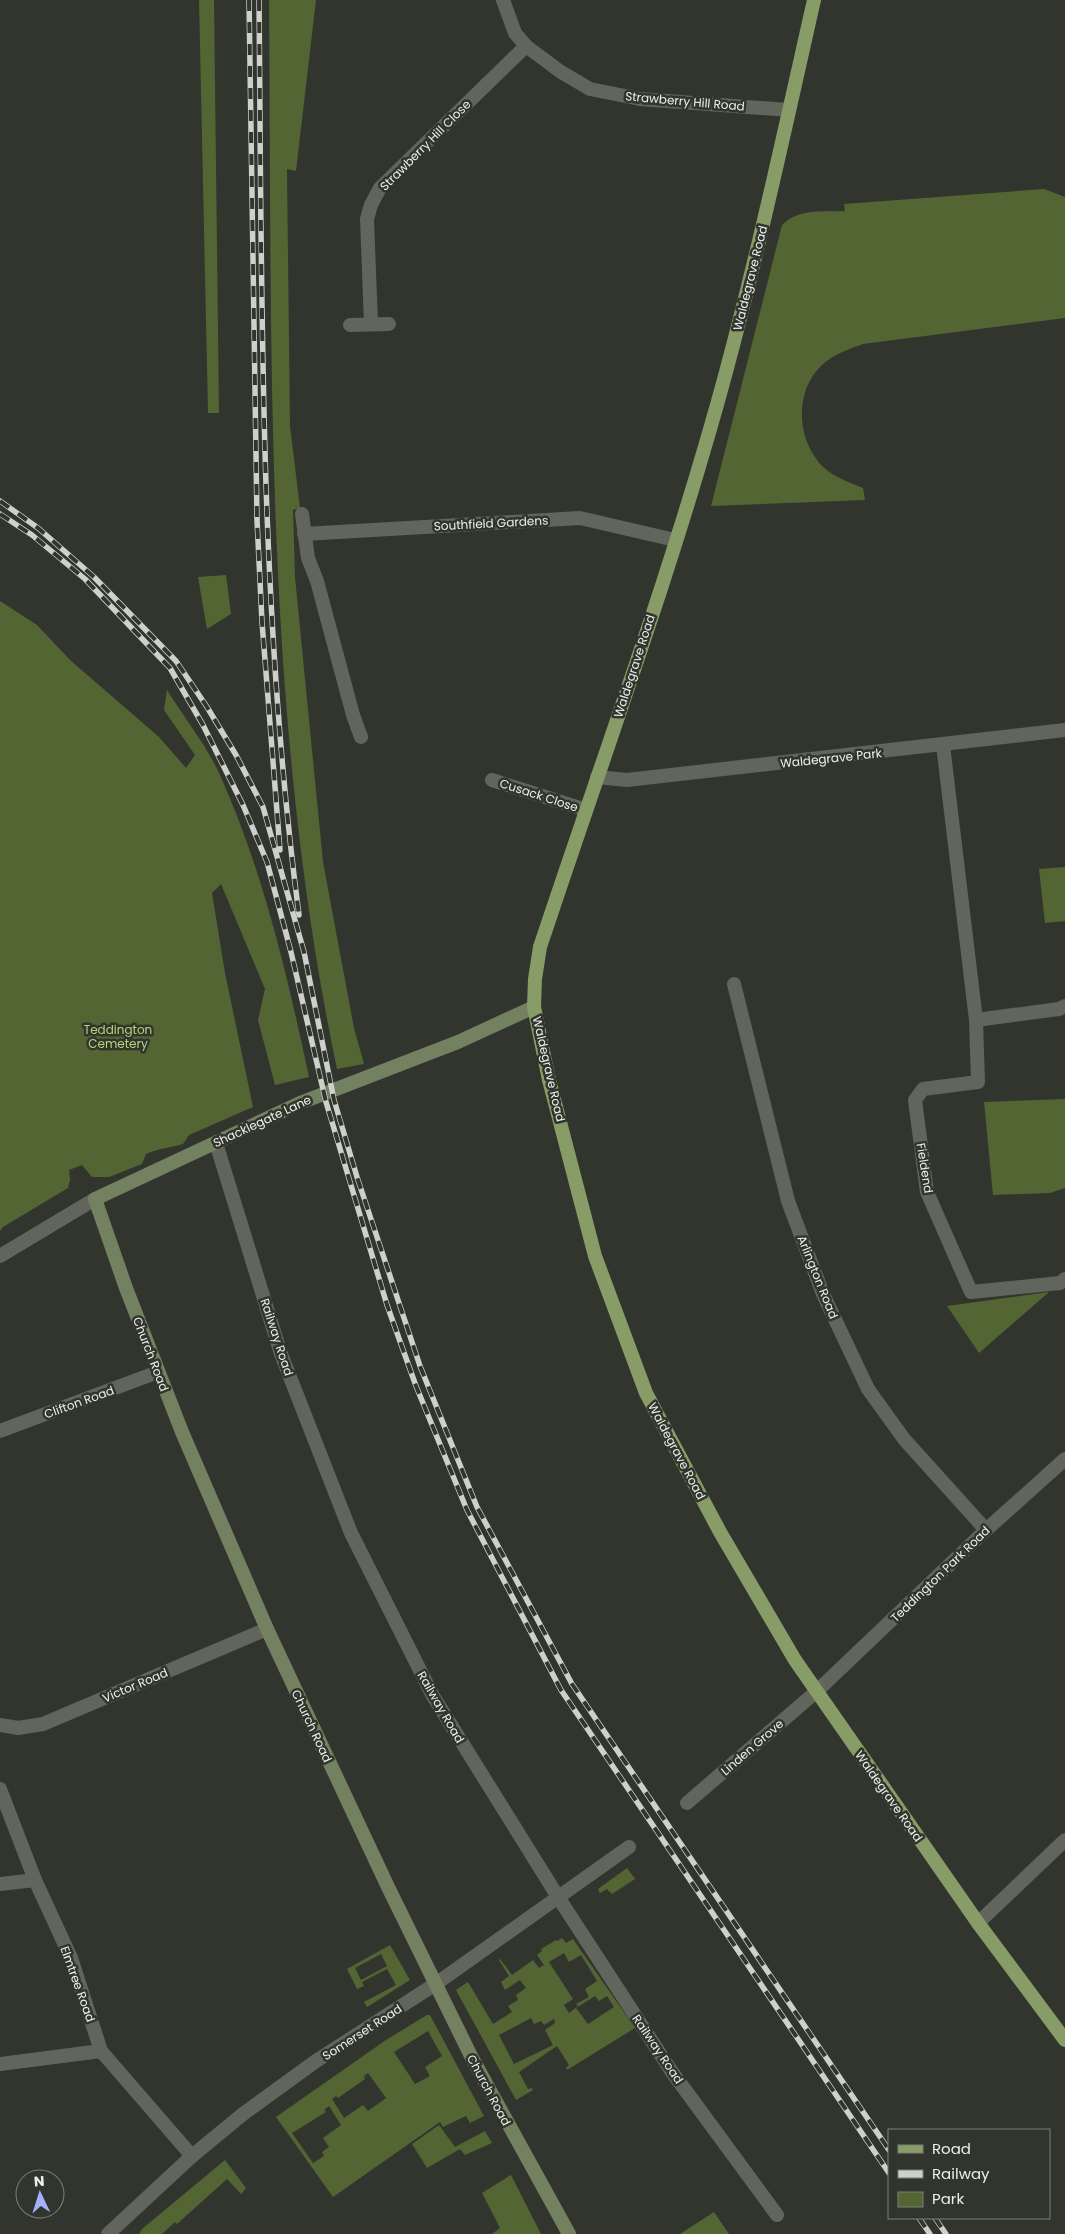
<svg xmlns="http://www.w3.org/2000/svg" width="1065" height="2234" font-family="Poppins,sans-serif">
  <rect width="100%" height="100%" fill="#32352e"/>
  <g fill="#526533" fill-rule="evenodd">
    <path d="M 199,0 L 214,0 L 219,413 L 208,413 Z"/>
    <path d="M 269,0 L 316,0 L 296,171 L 287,169 L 290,426 L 300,508 L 293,510 L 295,577 L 323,862 L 354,1028 L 364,1064 L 337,1069 C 263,718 272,357 269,0 Z"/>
    <path d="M 1044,189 L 1065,197 L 1065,318 L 863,344 C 849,349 834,354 822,365 C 797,388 796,430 815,457 C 825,474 846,481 863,488 L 865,500 L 711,506 L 782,225 C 799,208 823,212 845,211 L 844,204 Z"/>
    <path d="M 226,575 L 231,614 L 207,629 L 198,577 Z"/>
    <path d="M 0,601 L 37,625 L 70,660 L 159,737 L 186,768 L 195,755 L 164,710 L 167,690 C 183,716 207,746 219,773 C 263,870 287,974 309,1077 L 275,1085 L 258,1020 L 265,989 L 221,884 L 212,893 L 225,973 L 253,1107 L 189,1135 L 183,1144 C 169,1148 160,1148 146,1154 L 142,1164 L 109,1177 L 92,1177 L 82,1165 L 69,1170 L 70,1180 L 68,1188 L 3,1227 L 0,1231 Z"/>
    <path d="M 1065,867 L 1065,921 L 1045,923 L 1039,869 Z"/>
    <path d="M 1065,1099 L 1065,1188 L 1050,1193 L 993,1195 L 984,1102 Z"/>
    <path d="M 1049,1292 L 979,1353 L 947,1306 Z"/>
    <path d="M 627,1868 L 635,1879 L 612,1894 L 607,1889 L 600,1893 L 598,1889 Z"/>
    <path d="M 562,1938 L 566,1943 L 573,1939 L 635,2028 L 567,2070 L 566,2068 L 569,2065 L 557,2046 L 519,2072 L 528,2089 L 532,2088 L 533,2090 L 516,2100 L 456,1990 L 468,1982 L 493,2024 L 512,2012 L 508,2006 L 518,2000 L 516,1995 L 526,1988 L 520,1980 L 505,1990 L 501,1982 L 509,1976 L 499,1960 L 500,1959 L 512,1975 L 533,1960 L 539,1968 L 544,1965 L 537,1955 L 542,1951 L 541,1949 L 556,1940 L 557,1941 ZM 564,1953 L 569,1962 L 581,1955 L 597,1981 L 585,1989 L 589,1997 L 576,2004 L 578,2006 L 569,2013 L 564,2005 L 573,1999 L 549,1962 ZM 595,1996 L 599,2001 L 607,1996 L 614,2007 L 588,2024 L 576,2008 ZM 531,2018 L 534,2024 L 541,2021 L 544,2025 L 554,2019 L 555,2023 L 545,2030 L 553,2045 L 514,2064 L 499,2035 Z"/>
    <path d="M 390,1945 L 410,1980 L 367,2007 L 364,2002 L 396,1985 L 387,1969 L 362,1982 L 364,1986 L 357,1989 L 347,1969 ZM 381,1954 L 387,1966 L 361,1980 L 355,1968 Z"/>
    <path d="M 427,2015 L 430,2015 L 484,2116 L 470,2123 L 466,2116 L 443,2127 L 440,2122 L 333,2197 L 276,2117 L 386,2040 ZM 428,2031 L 442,2056 L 425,2067 L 430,2076 L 415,2084 L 394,2052 ZM 368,2073 L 386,2098 L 368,2111 L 363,2105 L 344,2118 L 332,2099 L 336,2096 L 338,2098 L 365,2079 L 364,2076 ZM 329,2106 L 341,2125 L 323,2138 L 329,2147 L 322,2152 L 324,2156 L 313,2163 L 292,2133 L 326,2112 L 324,2110 Z"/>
    <path d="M 439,2125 L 455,2147 L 485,2131 L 492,2143 L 465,2155 L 460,2149 L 427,2168 L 412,2144 Z"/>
    <path d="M 225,2160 L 246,2188 L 241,2194 L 227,2179 L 177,2224 L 175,2222 L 162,2234 L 139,2234 L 142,2229 Z"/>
    <path d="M 511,2175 L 541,2234 L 492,2234 L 500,2228 L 482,2193 Z"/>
    <path d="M 714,2212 L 729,2234 L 680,2234 Z"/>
  </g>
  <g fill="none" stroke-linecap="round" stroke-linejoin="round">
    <g stroke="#61655c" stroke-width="14">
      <path d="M 503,0 L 515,33 L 526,46 L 561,72 L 590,89 L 640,99 L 789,110"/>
      <path d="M 371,324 L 367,219 L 371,205 L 380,188 L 526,46"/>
      <path d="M 350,325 L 389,324"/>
      <path d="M 302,514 L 308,558 L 317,581 L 353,715 L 361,737"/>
      <path d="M 304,534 L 580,518 L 675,540"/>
      <path d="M 943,745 L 976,1020 L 978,1082 L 923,1089 L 915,1100 L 927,1192 L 971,1292 L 1060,1283 L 1065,1279"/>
      <path d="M 597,777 L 627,780 L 1065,730"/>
      <path d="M 492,780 L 586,810"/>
      <path d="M 734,984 L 788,1201 L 823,1294 L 868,1389 L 904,1439 L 986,1530"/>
      <path d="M 976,1020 L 1059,1009 L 1065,1006"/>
      <path d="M 216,1143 L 281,1354 L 351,1533 L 433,1696 L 558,1897 L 672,2072 L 777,2215"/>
      <path d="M 0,1431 L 158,1372"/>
      <path d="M 0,1725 L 18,1728 L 43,1724 L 267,1629"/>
      <path d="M 0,1789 L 35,1880 L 71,1958 L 101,2051 L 192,2156"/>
      <path d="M 687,1803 L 817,1691"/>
      <path d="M 0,1884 L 35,1880"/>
      <path d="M 978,1923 L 1065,1840"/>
      <path d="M 0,2064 L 101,2051"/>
      <path d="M 108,2234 L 192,2156 L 243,2114 L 316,2061 L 437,1983 L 629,1847"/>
    </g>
    <g stroke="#61655c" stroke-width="14">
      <path d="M 0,1256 L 95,1199"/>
      <path d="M 817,1691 L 986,1530 L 1065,1459"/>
    </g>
    <path stroke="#748161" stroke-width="14" d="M 534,1007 L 458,1042 L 300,1103 L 95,1199 L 126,1288 L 182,1432 L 267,1629 L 388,1887 L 472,2058 L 569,2234"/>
    <path stroke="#879c66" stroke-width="14" d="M 814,0 C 786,124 759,249 726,372 C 674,565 603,757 540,947 L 535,979 L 534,1007 L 549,1080 L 595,1256 L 646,1393 L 720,1532 L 795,1660 L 978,1923 L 1065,2040"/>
    <g stroke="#ced0cb" stroke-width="5.5">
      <g id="rail">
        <path d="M 249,0 L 257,520 L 262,622 L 280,850"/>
        <path d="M 259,0 C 262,305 259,612 299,915"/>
        <path d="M 0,501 L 38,528 L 94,577 L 176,661 L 207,707 L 236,755 L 263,807 L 304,952 L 334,1100 L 357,1177 L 420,1366 L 477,1507 L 572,1684 L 889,2150"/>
        <path d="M 0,514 L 32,535 L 85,579 L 170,668 L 203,725 L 243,805 L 267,862 L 291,952 L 326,1102 L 387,1305 L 416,1386 L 467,1510 L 561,1690 L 889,2173"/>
        <path d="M 919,2218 L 930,2234"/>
        <path d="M 935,2218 L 946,2234"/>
      </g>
    </g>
    <use href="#rail" stroke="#32352e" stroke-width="4" stroke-dasharray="11" stroke-linecap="butt"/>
  </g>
  <g text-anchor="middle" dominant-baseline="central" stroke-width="5" stroke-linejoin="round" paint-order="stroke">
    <g font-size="12" fill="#edefea" stroke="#32352e">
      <text transform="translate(685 101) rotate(5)">Strawberry Hill Road</text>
      <text transform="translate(425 145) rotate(-45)">Strawberry Hill Close</text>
      <text transform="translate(750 278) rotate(-76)">Waldegrave Road</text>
      <text transform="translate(491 523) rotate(-3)">Southfield Gardens</text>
      <text transform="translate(634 666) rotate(-72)">Waldegrave Road</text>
      <text transform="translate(831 758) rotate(-6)">Waldegrave Park</text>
      <text transform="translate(539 795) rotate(18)">Cusack Close</text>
      <text transform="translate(549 1069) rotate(77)">Waldegrave Road</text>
      <text transform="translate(262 1121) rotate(-25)">Shacklegate Lane</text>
      <text transform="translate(925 1168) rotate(81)">Fieldend</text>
      <text transform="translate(818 1277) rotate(68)">Arlington Road</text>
      <text transform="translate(277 1337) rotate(72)">Railway Road</text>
      <text transform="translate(151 1354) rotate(69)">Church Road</text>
      <text transform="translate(79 1402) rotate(-20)">Clifton Road</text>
      <text transform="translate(677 1451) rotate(62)">Waldegrave Road</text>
      <text transform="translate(940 1574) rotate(-44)">Teddington Park Road</text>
      <text transform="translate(135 1685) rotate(-23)">Victor Road</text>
      <text transform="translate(441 1707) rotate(60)">Railway Road</text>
      <text transform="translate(312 1726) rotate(65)">Church Road</text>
      <text transform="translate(752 1747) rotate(-41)">Linden Grove</text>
      <text transform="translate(889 1796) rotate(55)">Waldegrave Road</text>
      <text transform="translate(78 1984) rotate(70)">Elmtree Road</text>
      <text transform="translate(362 2032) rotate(-33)">Somerset Road</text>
      <text transform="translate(658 2049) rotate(56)">Railway Road</text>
      <text transform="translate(489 2090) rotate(62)">Church Road</text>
    </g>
    <g font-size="12" fill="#b1d673" stroke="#32352e">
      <text x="118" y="1029">Teddington<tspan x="118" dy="14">Cemetery</tspan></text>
    </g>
  </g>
  <rect x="888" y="2129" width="162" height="90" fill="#32352e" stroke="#7d7f79"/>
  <rect x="898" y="2145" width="25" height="8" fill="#879c66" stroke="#7d7f79"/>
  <text x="932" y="2154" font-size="15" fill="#edefea">Road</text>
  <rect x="898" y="2170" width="25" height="8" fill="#ced0cb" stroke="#7d7f79"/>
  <text x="932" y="2179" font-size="15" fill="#edefea">Railway</text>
  <rect x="898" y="2192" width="25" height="15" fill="#526533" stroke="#7d7f79"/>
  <text x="932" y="2204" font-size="15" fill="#edefea">Park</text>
  <g transform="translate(40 2194) rotate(356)"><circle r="24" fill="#32352e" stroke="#7d7f79"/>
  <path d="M0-4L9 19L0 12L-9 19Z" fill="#a4b1fc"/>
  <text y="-8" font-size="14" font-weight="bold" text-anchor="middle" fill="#edefea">N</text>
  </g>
</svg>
